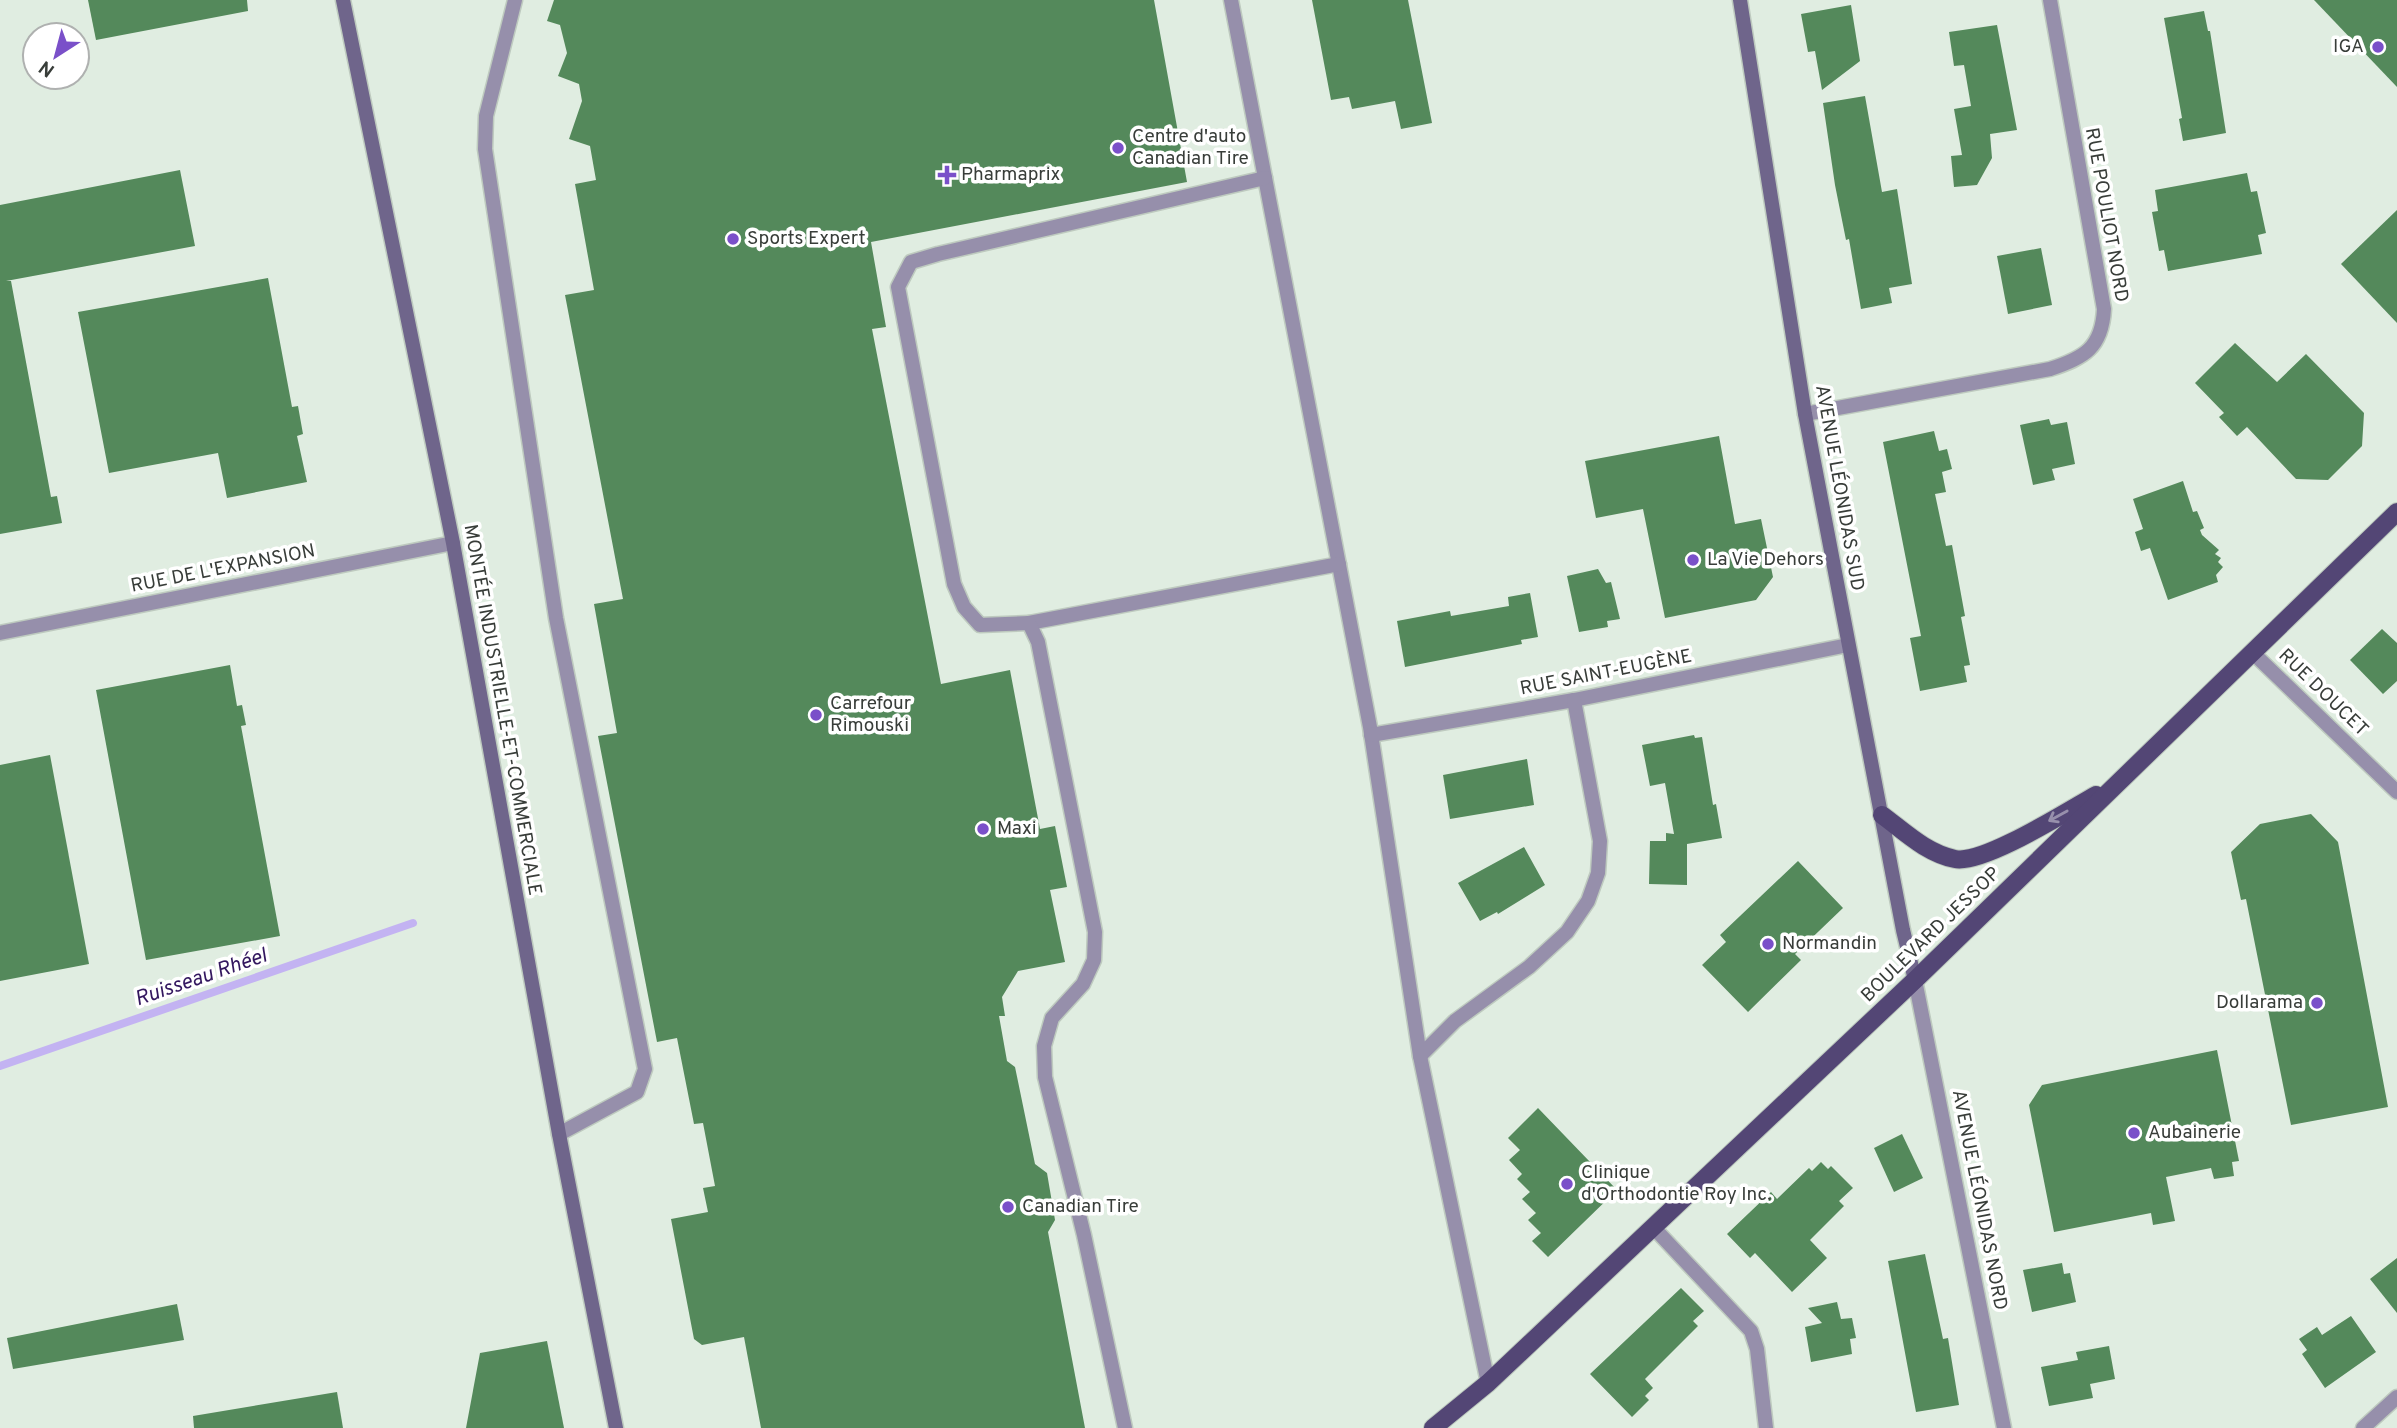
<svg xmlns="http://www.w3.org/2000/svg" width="2397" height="1428" font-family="Overpass,sans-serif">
  <rect width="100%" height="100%" fill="#e0ede1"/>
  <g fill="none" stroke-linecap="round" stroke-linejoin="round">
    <path stroke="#c3b3f2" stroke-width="8" d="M 0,1066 L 413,923"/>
  </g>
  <g fill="#54895b">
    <path d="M 88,0 L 247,0 L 248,11 L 96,40 Z"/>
    <path d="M 554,0 L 1154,0 L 1187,182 L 871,242 L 886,327 L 872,329 L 941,684 L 1010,670 L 1040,829 L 1055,826 L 1067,887 L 1050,890 L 1065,962 L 1018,971 L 1002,997 L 1005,1016 L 999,1016 L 1007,1061 L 1015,1067 L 1035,1164 L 1047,1173 L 1055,1220 L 1048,1232 L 1085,1428 L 761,1428 L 744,1337 L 702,1345 L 694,1339 L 671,1219 L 708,1212 L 703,1188 L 715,1186 L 703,1123 L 694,1124 L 677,1038 L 657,1042 L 598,736 L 617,733 L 594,604 L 623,599 L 565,295 L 594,290 L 575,184 L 596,180 L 590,146 L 569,139 L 582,101 L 579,84 L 558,76 L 567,53 L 560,25 L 547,21 Z"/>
    <path d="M 1312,0 L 1408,0 L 1432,123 L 1401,129 L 1395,101 L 1352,109 L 1349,97 L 1331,100 Z"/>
    <path d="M 2314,0 L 2397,0 L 2397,87 Z"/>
    <path d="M 1851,5 L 1860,61 L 1822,90 L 1815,51 L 1808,52 L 1801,14 Z"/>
    <path d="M 2204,11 L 2208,31 L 2210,31 L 2226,133 L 2183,141 L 2179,119 L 2182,118 L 2164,18 Z"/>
    <path d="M 1997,25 L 2017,130 L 1990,134 L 1992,158 L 1977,185 L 1954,187 L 1951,156 L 1962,155 L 1954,109 L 1971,106 L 1964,65 L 1954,66 L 1949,32 Z"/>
    <path d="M 1865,96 L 1882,192 L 1897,189 L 1912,284 L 1889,288 L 1892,303 L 1861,309 L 1849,239 L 1846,240 L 1835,185 L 1823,103 Z"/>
    <path d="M 180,170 L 195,246 L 6,281 L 11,281 L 51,497 L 57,496 L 62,523 L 0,534 L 0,205 Z"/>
    <path d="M 2247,173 L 2251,192 L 2257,191 L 2266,233 L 2258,235 L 2262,254 L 2168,271 L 2164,250 L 2159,251 L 2152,212 L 2158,211 L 2155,190 Z"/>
    <path d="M 2397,210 L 2397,323 L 2341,264 Z"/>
    <path d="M 2041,248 L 2052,305 L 2008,314 L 1997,256 Z"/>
    <path d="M 268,278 L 292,407 L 298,406 L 303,434 L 297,436 L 307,482 L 227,498 L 218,453 L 109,473 L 78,312 Z"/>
    <path d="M 2235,343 L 2277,382 L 2306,354 L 2364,413 L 2362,446 L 2328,480 L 2296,479 L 2247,427 L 2237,436 L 2219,417 L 2224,413 L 2195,383 Z"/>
    <path d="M 2049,419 L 2051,425 L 2067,422 L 2075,464 L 2052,469 L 2055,480 L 2033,485 L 2020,425 Z"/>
    <path d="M 1934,431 L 1939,451 L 1947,449 L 1952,469 L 1942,472 L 1946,492 L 1935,494 L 1946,546 L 1952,545 L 1965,616 L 1961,617 L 1970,665 L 1964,666 L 1967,682 L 1920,691 L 1910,638 L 1921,636 L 1883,442 Z"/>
    <path d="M 1719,436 L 1735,524 L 1761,519 L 1773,577 L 1756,600 L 1665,618 L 1643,509 L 1596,518 L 1585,461 Z"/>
    <path d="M 2183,481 L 2193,512 L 2197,511 L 2204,528 L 2200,530 L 2202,535 L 2219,550 L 2215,554 L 2221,558 L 2218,562 L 2223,567 L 2216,575 L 2218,582 L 2168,600 L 2150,548 L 2141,551 L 2135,532 L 2143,529 L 2133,499 Z"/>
    <path d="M 1598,569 L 1606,583 L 1611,582 L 1620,619 L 1607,621 L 1608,627 L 1579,632 L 1567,576 Z"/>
    <path d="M 1530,593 L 1538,637 L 1521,640 L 1522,644 L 1405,667 L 1397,621 L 1450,611 L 1451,616 L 1509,606 L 1508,597 Z"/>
    <path d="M 2382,629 L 2397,643 L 2397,681 L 2383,694 L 2350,660 Z"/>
    <path d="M 230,665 L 237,706 L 242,705 L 246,725 L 241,726 L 280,936 L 146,960 L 96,690 Z"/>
    <path d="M 1694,735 L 1695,738 L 1702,737 L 1713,805 L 1716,804 L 1722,838 L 1687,844 L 1687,885 L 1649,884 L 1650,841 L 1666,841 L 1666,833 L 1674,834 L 1665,783 L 1650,786 L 1642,745 Z"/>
    <path d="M 50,755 L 89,964 L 0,981 L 0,765 Z"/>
    <path d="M 1527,759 L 1534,805 L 1450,819 L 1443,775 Z"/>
    <path d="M 2311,814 L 2338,842 L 2388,1107 L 2291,1125 L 2246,899 L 2241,900 L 2231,852 L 2260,824 Z"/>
    <path d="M 1524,847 L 1545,885 L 1498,914 L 1497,912 L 1480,921 L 1458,883 Z"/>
    <path d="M 1798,861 L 1843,908 L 1795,954 L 1801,960 L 1748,1012 L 1702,965 L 1726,942 L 1720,935 Z"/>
    <path d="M 2217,1050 L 2239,1161 L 2232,1162 L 2234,1176 L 2214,1179 L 2211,1168 L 2166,1177 L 2175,1221 L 2153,1225 L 2151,1213 L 2054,1232 L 2029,1105 L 2042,1085 Z"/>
    <path d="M 1538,1108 L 1617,1190 L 1548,1257 L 1532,1241 L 1541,1233 L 1528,1220 L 1536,1213 L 1522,1199 L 1530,1192 L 1517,1179 L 1522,1174 L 1509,1160 L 1520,1150 L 1508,1138 Z"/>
    <path d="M 1902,1134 L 1923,1178 L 1894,1192 L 1874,1148 Z"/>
    <path d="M 1821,1162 L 1828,1169 L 1831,1166 L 1853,1188 L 1839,1201 L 1844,1206 L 1810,1240 L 1827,1258 L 1792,1292 L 1755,1253 L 1750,1258 L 1727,1234 L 1771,1192 L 1777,1199 L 1809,1168 L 1812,1171 Z"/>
    <path d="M 1925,1254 L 1943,1339 L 1948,1338 L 1959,1405 L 1916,1412 L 1888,1261 Z"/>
    <path d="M 2397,1258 L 2397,1313 L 2370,1279 Z"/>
    <path d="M 2062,1263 L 2064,1274 L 2070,1273 L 2076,1302 L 2032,1312 L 2023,1270 Z"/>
    <path d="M 1681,1288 L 1704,1311 L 1693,1321 L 1698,1326 L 1645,1379 L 1653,1388 L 1645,1396 L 1649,1400 L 1632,1417 L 1590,1374 Z"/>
    <path d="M 1837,1302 L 1841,1319 L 1852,1318 L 1856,1338 L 1850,1339 L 1852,1354 L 1811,1362 L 1805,1327 L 1822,1323 L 1808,1308 Z"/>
    <path d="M 177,1304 L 184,1340 L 13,1369 L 7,1338 Z"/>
    <path d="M 2351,1316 L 2376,1352 L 2325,1388 L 2302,1354 L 2307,1350 L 2299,1339 L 2317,1327 L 2322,1335 Z"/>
    <path d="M 547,1341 L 564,1428 L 466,1428 L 480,1353 Z"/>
    <path d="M 2109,1346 L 2115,1379 L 2090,1384 L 2093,1398 L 2049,1406 L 2041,1367 L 2078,1360 L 2076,1352 Z"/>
    <path d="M 337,1392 L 343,1428 L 194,1428 L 193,1416 Z"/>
  </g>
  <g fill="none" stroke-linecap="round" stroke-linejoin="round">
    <g stroke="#becabf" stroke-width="17">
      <g id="lane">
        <path d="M 515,0 L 486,116 L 485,149 L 556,618 L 645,1069 L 637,1092 L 559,1134"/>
        <path d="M 1231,0 L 1370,727 L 1420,1056 L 1488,1383"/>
        <path d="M 1029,623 L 1339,564"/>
        <path d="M 1125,1428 L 1084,1235 L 1045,1077 L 1044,1046 L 1052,1018 L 1083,984 L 1094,960 L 1095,932 L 1038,642 L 1029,623 L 980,625 L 964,607 L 954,584 L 898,287 L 911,262 L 938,254 L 1265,178"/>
      </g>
    </g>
    <g stroke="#becabf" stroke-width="17">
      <g id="street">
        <path d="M 1805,414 L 2050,369 C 2084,358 2102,348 2104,309 L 2050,0"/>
        <path d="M 0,633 L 453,543"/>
        <path d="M 2252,652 L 2397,792"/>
        <path d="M 1371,735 L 1574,700 L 1848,645"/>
        <path d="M 1915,980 L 2004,1428"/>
        <path d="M 1420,1056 L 1455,1021 L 1529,967 L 1567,932 L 1588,901 L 1598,873 L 1600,841 L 1574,700"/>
        <path d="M 1654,1228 L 1751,1331 L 1757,1349 L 1766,1428"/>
        <path d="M 2363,1428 L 2397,1397"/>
      </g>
    </g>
    <g stroke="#becabf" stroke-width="17">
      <g id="secondary">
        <path d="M 343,0 L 453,543 L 559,1134 L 616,1428"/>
        <path d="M 1740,0 L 1805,414 L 1903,930 L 1915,980"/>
      </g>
    </g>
    <g stroke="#becabf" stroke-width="20">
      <g id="primary">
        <path d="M 1882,815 C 1905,832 1926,853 1955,859 C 1983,865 2069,810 2096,795"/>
        <path d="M 1433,1428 L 1488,1383 L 1915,980 L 2397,512"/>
      </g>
    </g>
    <use href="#lane" stroke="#968fab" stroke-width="14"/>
    <use href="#street" stroke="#968fab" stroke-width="14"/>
    <use href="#secondary" stroke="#6f658b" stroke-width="14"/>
    <use href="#primary" stroke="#534675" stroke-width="18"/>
  </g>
  <defs><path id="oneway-shaft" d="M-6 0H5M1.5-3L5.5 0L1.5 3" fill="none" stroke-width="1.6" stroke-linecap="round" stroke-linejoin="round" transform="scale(1.75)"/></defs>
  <use stroke="#9890ac" href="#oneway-shaft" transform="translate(2058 816) rotate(151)"/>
  <g fill="#7a50c9" stroke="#fff" stroke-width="2.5">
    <circle cx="2378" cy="47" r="7"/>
    <circle cx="1118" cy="148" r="7"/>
    <path d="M943.5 164.5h7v7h7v7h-7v7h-7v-7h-7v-7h7z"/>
    <circle cx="733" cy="239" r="7"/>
    <circle cx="1693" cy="560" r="7"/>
    <circle cx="816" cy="715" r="7"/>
    <circle cx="983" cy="829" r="7"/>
    <circle cx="1768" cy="944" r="7"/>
    <circle cx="2317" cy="1003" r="7"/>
    <circle cx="2134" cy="1133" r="7"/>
    <circle cx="1567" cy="1184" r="7"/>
    <circle cx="1008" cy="1207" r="7"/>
  </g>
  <g text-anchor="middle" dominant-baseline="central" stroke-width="7" stroke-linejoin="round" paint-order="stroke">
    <g font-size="19" fill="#383d39" stroke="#fff" text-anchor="start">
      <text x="2364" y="47" text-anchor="end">IGA</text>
      <text x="1132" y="137">Centre d'auto<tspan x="1132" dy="22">Canadian Tire</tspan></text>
      <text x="961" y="175">Pharmaprix</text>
      <text x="747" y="239">Sports Expert</text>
      <text x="1707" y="560">La Vie Dehors</text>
      <text x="830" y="704">Carrefour<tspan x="830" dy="22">Rimouski</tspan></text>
      <text x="997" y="829">Maxi</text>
      <text x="1782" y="944">Normandin</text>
      <text x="2303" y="1003" text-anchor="end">Dollarama</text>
      <text x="2148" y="1133">Aubainerie</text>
      <text x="1581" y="1173">Clinique<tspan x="1581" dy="22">d'Orthodontie Roy Inc.</tspan></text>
      <text x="1022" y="1207">Canadian Tire</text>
    </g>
    <g font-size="19" fill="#383d39" stroke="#fff">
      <text transform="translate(2106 215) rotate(80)">RUE POULIOT NORD</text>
      <text transform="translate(1839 488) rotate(80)">AVENUE LÉONIDAS SUD</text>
      <text transform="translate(223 569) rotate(-11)">RUE DE L'EXPANSION</text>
      <text transform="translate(1606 673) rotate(-11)">RUE SAINT-EUGÈNE</text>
      <text transform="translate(2323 693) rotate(44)">RUE DOUCET</text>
      <text transform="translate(502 710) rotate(80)">MONTÉE INDUSTRIELLE-ET-COMMERCIALE</text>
      <text transform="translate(1931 935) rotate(-44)">BOULEVARD JESSOP</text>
      <text transform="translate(1979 1200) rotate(79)">AVENUE LÉONIDAS NORD</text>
    </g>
    <g font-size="21" font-style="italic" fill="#33175f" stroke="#fff">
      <text transform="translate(201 978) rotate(-19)">Ruisseau Rhéel</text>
    </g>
  </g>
  <g transform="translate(56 56) rotate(216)"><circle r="33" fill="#ffffff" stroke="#afb1b0" stroke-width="2"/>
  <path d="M0-5L12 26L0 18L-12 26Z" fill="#7a50c9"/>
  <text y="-10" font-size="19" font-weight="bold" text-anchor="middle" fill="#383d39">N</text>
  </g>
</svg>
